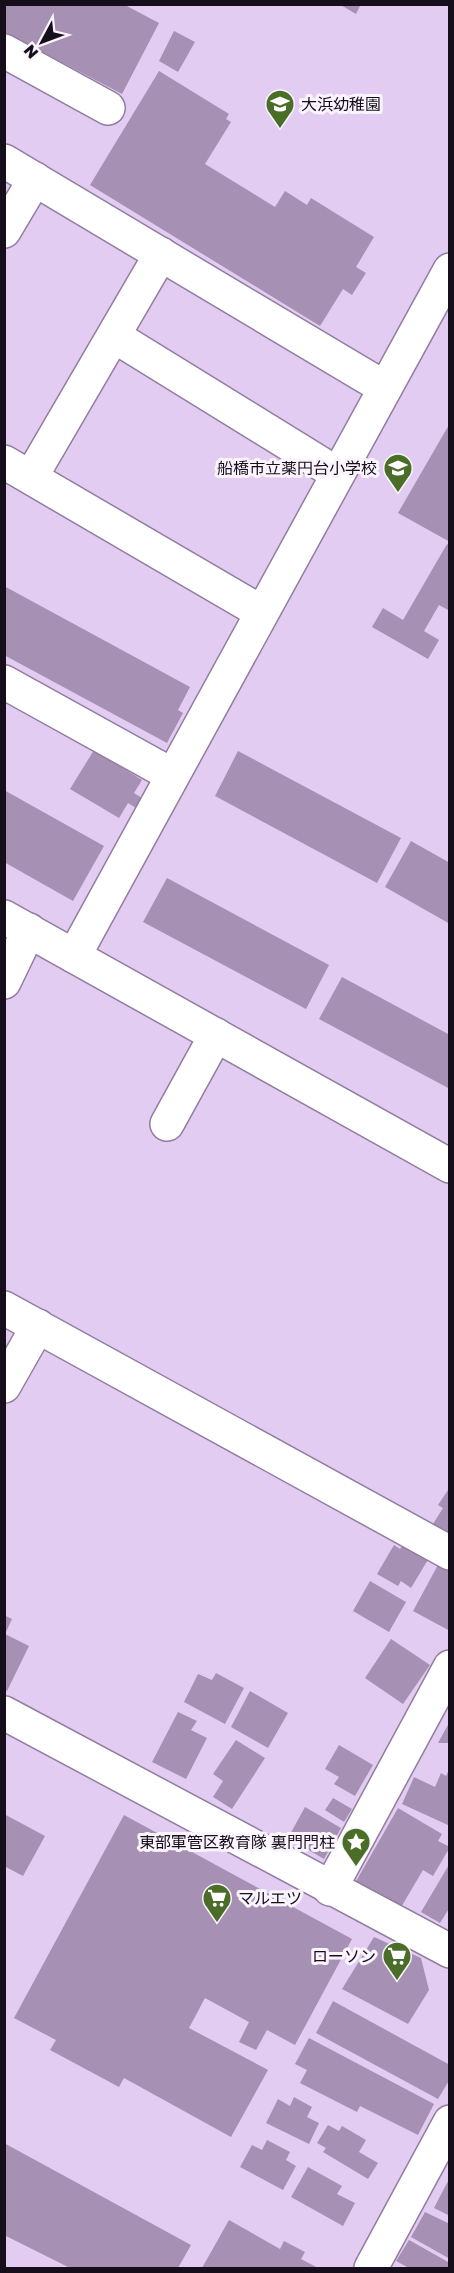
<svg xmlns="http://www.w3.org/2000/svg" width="454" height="2273" font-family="'Golos Text','Noto Sans JP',sans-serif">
  <rect width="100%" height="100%" fill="#e3ccf2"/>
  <g fill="#a690b4">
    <path d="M 4,4 L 123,4 L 159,23 L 122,94 L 4,32 Z"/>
    <path d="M 339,4 L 361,4 L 356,14 Z"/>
    <path d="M 174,31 L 195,42 L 178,72 L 159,61 Z"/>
    <path d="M 159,71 L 229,114 L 226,119 L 231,122 L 205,164 L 275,207 L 285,191 L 307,205 L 311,198 L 374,237 L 356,267 L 366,273 L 352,295 L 343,289 L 320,326 L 90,185 Z"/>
    <path d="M 450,423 L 450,542 L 398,513 Z"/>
    <path d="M 447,544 L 450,546 L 450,611 L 439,605 L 424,631 L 439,640 L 428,659 L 372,627 L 383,608 L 403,620 Z"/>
    <path d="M 4,586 L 190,687 L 178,710 L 183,713 L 167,743 L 4,655 Z"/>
    <path d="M 94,750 L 142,780 L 134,793 L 142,798 L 136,808 L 128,803 L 119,818 L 70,789 Z"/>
    <path d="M 238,751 L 401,838 L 377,883 L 215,796 Z"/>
    <path d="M 4,790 L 104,846 L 73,901 L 4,862 Z"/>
    <path d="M 411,841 L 450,863 L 450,924 L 385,887 Z"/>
    <path d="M 167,878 L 329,965 L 306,1009 L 143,922 Z"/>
    <path d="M 342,977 L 450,1035 L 450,1089 L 319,1019 Z"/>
    <path d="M 450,1487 L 450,1535 L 433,1524 L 443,1508 L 438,1505 Z"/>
    <path d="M 404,1543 L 429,1558 L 411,1588 L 401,1581 L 398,1586 L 377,1574 L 394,1545 L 400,1549 Z"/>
    <path d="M 439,1563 L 450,1569 L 450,1631 L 413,1611 Z"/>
    <path d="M 370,1581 L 406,1602 L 389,1632 L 353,1611 Z"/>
    <path d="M 4,1615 L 12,1619 L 5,1634 L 29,1646 L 7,1691 L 4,1690 Z"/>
    <path d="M 391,1639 L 430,1665 L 403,1704 L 365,1678 Z"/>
    <path d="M 216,1673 L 244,1688 L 225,1724 L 184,1702 L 198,1674 L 212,1680 Z"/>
    <path d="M 250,1691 L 288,1713 L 268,1748 L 231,1727 Z"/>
    <path d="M 178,1712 L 197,1721 L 191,1730 L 207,1738 L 186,1779 L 152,1762 Z"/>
    <path d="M 450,1721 L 450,1743 L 438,1743 Z"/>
    <path d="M 236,1740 L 265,1758 L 232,1809 L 213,1797 L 223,1781 L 213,1774 Z"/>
    <path d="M 339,1745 L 373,1765 L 355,1796 L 334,1784 L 339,1777 L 325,1769 Z"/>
    <path d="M 450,1768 L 450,1826 L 402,1804 L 414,1777 L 435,1787 L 441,1773 L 446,1776 Z"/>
    <path d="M 333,1798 L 352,1809 L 344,1822 L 325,1810 Z"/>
    <path d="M 305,1807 L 341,1828 L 324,1859 L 288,1838 Z"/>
    <path d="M 398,1808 L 442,1834 L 438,1841 L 450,1847 L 433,1876 L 423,1870 L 400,1909 L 355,1883 Z"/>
    <path d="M 4,1814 L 45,1836 L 23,1876 L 4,1866 Z"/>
    <path d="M 124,1815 L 352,1939 L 295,2045 L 267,2030 L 256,2050 L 239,2042 L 249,2022 L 205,1998 L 189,2028 L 268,2070 L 231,2137 L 124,2078 L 119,2087 L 50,2050 L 56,2040 L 14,2018 Z"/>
    <path d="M 450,1863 L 450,1907 L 440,1923 L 421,1912 Z"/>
    <path d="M 374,1937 L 421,1958 L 429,1990 L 408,2024 L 342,1989 Z"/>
    <path d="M 333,2001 L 450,2065 L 450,2079 L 438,2099 L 316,2033 Z"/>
    <path d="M 309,2038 L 434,2104 L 418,2135 L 360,2106 L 357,2112 L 300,2083 L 307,2070 L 295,2064 Z"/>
    <path d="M 294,2097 L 312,2107 L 307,2117 L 319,2123 L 309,2144 L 266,2123 L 278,2099 L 290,2106 Z"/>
    <path d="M 328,2125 L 339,2131 L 342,2126 L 366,2140 L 359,2152 L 378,2163 L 368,2179 L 323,2152 L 326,2148 L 317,2143 Z"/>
    <path d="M 267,2140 L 290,2152 L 286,2160 L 296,2166 L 283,2190 L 240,2167 L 252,2145 L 262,2150 Z"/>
    <path d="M 4,2143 L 191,2245 L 178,2268 L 70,2268 L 4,2235 Z"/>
    <path d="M 308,2167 L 342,2186 L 337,2194 L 355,2203 L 343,2226 L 291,2197 Z"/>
    <path d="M 448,2181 L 450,2182 L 450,2216 L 434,2208 Z"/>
    <path d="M 425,2212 L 450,2224 L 450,2259 L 411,2237 Z"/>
    <path d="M 229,2220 L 280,2249 L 284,2241 L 305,2252 L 301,2259 L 318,2268 L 202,2268 Z"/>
    <path d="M 409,2240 L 450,2263 L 450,2268 L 409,2268 L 396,2261 Z"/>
  </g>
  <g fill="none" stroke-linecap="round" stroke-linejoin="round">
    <g stroke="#927da0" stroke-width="36">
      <g id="minor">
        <path d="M 4,51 L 108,108"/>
        <path d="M 4,161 L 385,388"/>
        <path d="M 4,231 L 35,179"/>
        <path d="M 114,336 L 336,473"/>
        <path d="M 4,462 L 261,612"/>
        <path d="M 31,477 L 161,254"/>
        <path d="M 4,682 L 172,775"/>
        <path d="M 4,917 L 450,1166"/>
        <path d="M 74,956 L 450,270"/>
        <path d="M 4,982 L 29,930"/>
        <path d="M 167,1124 L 216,1035"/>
        <path d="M 4,1308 L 450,1553"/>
        <path d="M 4,1386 L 38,1326"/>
        <path d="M 4,1713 L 450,1951"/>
        <path d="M 330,1889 L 450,1667"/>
        <path d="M 371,2268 L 450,2122"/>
      </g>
    </g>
    <use href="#minor" stroke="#fff" stroke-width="33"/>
  </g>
  <defs>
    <g id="school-pin" transform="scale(1.5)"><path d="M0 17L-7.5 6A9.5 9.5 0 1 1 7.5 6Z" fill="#4a6e27" stroke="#faf5fd"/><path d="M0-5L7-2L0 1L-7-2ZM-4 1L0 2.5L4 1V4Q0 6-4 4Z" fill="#fff"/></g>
    <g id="sight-pin" transform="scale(1.5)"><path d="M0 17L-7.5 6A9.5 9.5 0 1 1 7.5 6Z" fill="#4a6e27" stroke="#faf5fd"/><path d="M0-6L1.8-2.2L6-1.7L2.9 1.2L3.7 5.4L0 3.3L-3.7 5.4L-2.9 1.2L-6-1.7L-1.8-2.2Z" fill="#fff"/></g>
    <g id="supermarket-pin" transform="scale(1.5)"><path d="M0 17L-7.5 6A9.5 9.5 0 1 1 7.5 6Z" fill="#4a6e27" stroke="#faf5fd"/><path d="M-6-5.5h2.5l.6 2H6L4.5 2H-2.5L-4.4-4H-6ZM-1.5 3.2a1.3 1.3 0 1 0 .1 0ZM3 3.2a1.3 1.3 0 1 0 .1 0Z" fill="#fff"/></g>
  </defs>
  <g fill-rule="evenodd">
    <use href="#school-pin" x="280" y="104"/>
    <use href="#school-pin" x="398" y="468"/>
    <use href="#sight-pin" x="356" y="1842"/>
    <use href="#supermarket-pin" x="217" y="1898"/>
    <use href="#supermarket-pin" x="397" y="1956"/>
  </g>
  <g text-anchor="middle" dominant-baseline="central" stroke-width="6" stroke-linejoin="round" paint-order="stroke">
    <g font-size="16" fill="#160e1b" stroke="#faf5fd" text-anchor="end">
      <text x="301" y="104" text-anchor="start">大浜幼稚園</text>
      <text x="377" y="468">船橋市立薬円台小学校</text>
      <text x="335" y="1842">東部軍管区教育隊 裏門門柱</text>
      <text x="238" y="1898" text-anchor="start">マルエツ</text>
      <text x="376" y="1956">ローソン</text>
    </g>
  </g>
  <rect width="454" height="2273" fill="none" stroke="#160e1b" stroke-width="12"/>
  <g transform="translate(42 42) rotate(229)" stroke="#faf5fd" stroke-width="4.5" paint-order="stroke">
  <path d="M0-4.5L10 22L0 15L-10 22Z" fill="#160e1b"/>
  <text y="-9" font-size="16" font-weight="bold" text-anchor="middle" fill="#160e1b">N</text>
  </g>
</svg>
